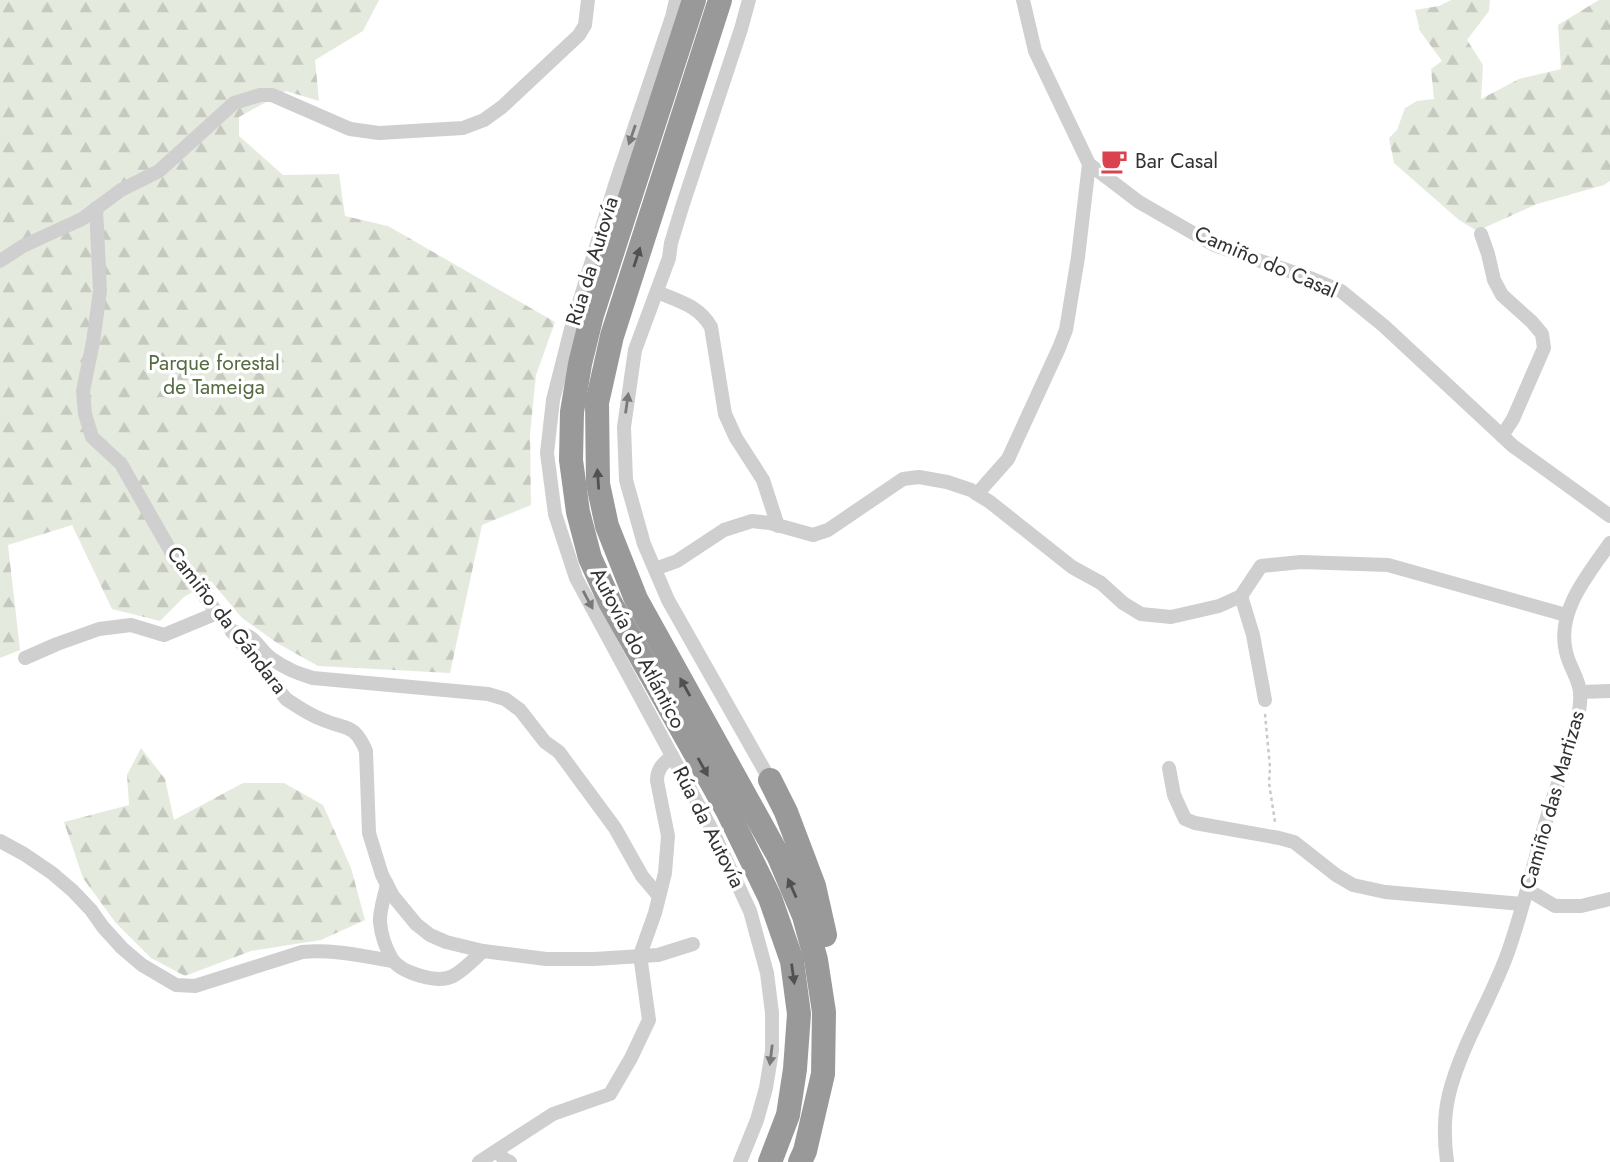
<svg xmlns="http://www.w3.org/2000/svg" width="1610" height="1162" font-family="Jost,sans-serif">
  <defs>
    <pattern id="forest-firs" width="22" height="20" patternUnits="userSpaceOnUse" patternTransform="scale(1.75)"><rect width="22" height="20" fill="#e5eade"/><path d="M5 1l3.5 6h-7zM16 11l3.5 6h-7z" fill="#c5c9bf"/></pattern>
  </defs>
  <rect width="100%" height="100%" fill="#fff"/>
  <g fill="url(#forest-firs)">
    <path d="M 0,0 L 379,0 L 363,31 L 315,60 L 319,101 L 286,91 L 239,117 L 239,136 L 283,175 L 339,174 L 345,216 L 388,226 L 555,322 L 536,375 L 530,434 L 531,505 L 482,525 L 450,673 L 318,666 L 277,643 L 242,618 L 211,581 L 184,597 L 160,621 L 112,609 L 72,525 L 8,545 L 20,650 L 0,658 Z"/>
    <path d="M 1451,0 L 1490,0 L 1489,11 L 1467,40 L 1483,65 L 1481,99 L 1519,79 L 1561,69 L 1558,25 L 1599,0 L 1610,0 L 1610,181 L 1604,185 L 1537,204 L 1477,231 L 1459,220 L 1394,163 L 1389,138 L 1397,130 L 1405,108 L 1417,101 L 1434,99 L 1431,69 L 1442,61 L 1420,31 L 1415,10 L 1439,6 Z"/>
    <path d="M 141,748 L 165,779 L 174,820 L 243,783 L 284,783 L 323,805 L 351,868 L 365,920 L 321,940 L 251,951 L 185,976 L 151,958 L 115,922 L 83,878 L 64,822 L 129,805 L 127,775 Z"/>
  </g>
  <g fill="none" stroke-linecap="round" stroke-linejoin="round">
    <path stroke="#c9c9c9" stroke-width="2.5" stroke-dasharray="3.5 3.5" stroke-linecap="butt" d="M 1265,714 L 1270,767 L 1269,783 L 1275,822"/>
    <g stroke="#cfcfcf" stroke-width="14">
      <path d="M 676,0 L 672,17 L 615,185 L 571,329 L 553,400 L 547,453 L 555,514 L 576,578 L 711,828 L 750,911 L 767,973 L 772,1013 L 772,1051 L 766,1088 L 757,1120 L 740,1162"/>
      <path d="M 749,0 L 741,29 L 683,204 L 671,243 L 669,258 L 635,350 L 624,427 L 626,480 L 644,544 L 668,600 L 770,780"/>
      <path d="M 1023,0 L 1035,51 L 1089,164 L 1139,202 L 1214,245 L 1310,278 L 1341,291 L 1384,326 L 1513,446 L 1610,516"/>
      <path d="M 1089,164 L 1078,257 L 1066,330 L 1059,348 L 1008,459 L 977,494 L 990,502 L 1072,567 L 1101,583 L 1123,603 L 1141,614 L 1171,617 L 1219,606 L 1241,596 L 1261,566 L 1301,562 L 1388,565 L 1566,615"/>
      <path d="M 96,208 L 100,291 L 93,342 L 83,391 L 85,414 L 92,437 L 121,464 L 177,562 L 286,699 C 297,706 308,714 321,719 C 345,730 354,722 366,751 L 369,833 L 382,875 L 393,896 L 416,924 L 430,935 L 446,942 L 483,951 L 546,959 L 594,959 L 658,955 L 693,944"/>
      <path d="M 1481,234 L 1488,254 L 1494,280 L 1502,295 L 1532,322 L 1542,334 L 1544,348 L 1513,419 L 1502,436"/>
      <path d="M 0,261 L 23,246 L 82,219 L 121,190 L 159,171 L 234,103 L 260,95 L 272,95 L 350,129 L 379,133 L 463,128 L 484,120 L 502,107 L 579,35 L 585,25 L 588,0"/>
      <path d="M 657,292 C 679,301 699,306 711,327 L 725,414 L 736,438 L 763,480 L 778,526"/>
      <path d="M 655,569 L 677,561 L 724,530 L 752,521 L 770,523 L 813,535 L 828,530 L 903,479 L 919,477 L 947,482 L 971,490 L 977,494"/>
      <path d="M 1241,596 L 1253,635 L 1265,700"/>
      <path d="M 232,632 C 257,634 255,646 272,659 C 286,669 297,673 313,678 L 488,694 L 505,699 L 520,710 L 545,742 L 559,752 L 615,828 L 642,876 L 658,895"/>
      <path d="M 25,658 L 57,644 L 99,629 L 131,625 L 164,635 L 217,613"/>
      <path d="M 1580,692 L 1610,691"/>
      <path d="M 1169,768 L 1174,795 L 1185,819 L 1195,823 L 1279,838 L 1294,842 L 1336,875 L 1353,885 L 1385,892 L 1522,904"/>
      <path d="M 0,841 L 24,854 L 52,873 L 73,891 L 91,910 L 103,927 L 122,948 L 142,965 L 176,985 L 195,986 L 302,952 C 333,949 362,956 393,961"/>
      <path d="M 387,884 C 385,895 379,912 380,922 C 381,934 386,949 392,959 C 401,973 438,984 453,976 C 464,970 473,960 483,951"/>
      <path d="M 1528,890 L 1555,906 L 1581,906 L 1610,899"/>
      <path d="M 497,1151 L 504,1159 L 510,1162"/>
      <path d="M 479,1162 L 553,1114 L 610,1094 L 631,1058 L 649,1020 L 640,955 L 655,913 L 665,873 L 668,836 L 657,781 C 657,768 663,764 672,756"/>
      <path d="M 1447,1162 C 1444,1140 1444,1115 1449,1094 C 1462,1043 1491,1000 1508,952 C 1524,907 1534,860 1548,814 C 1557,784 1569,755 1576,724 C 1579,715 1581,701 1580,692 C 1579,679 1569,666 1566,652 C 1556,611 1588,575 1610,543"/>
    </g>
    <g stroke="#999" stroke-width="24">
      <path d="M 694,0 L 592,315 L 580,364 L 572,412 L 571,460 L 578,512 L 590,558 L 610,602 L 727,810 L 770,898 L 792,961 L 799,1014 L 795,1069 L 788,1115 L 770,1162"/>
      <path d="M 720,0 L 612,336 L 597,403 L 598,484 L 607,526 L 636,599 L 779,857 L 804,916 L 816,960 L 824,1012 L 823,1074 L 805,1151 L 800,1162"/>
      <path d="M 770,780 L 786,812 L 814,886 L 825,935"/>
    </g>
  </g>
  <defs><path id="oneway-solid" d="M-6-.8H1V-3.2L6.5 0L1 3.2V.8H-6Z" transform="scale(1.75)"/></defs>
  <g fill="#797979">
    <use href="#oneway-solid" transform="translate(632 135) rotate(109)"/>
    <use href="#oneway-solid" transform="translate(627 403) rotate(-82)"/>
    <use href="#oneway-solid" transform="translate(588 600) rotate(62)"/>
    <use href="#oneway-solid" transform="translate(771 1055) rotate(97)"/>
  </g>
  <g fill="#515151">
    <use href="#oneway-solid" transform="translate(637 257) rotate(-72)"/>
    <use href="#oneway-solid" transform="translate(598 479) rotate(-94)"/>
    <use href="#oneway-solid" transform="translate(685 687) rotate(-119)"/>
    <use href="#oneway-solid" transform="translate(703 767) rotate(61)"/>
    <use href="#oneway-solid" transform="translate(792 888) rotate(-114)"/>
    <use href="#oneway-solid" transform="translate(793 974) rotate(82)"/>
  </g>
  <defs>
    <g id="cafe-bare" transform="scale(2.1)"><path d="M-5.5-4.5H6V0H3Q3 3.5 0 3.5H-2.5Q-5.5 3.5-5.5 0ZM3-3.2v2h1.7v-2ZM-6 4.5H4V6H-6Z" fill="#db424f" stroke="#fff" stroke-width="2.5" paint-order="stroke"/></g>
  </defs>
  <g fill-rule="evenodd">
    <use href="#cafe-bare" x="1114" y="161"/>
  </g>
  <g text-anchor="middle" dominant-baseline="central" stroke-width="7" stroke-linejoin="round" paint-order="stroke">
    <g font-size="21" fill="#323232" stroke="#fff" text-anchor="start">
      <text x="1135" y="161">Bar Casal</text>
    </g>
    <g font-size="21" fill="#323232" stroke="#fff">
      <text transform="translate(592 261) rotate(-73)">Rúa da Autovía</text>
      <text transform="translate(1266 262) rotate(23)">Camiño do Casal</text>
      <text transform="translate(227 620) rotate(52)">Camiño da Gándara</text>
      <text transform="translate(638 648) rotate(62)">Autovía do Atlántico</text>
      <text transform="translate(1552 800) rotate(-74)">Camiño das Martizas</text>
      <text transform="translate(709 827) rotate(63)">Rúa da Autovía</text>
    </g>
    <g font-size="21" fill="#556b41" stroke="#fff">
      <text x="214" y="363">Parque forestal<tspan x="214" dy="24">de Tameiga</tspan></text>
    </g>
  </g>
</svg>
